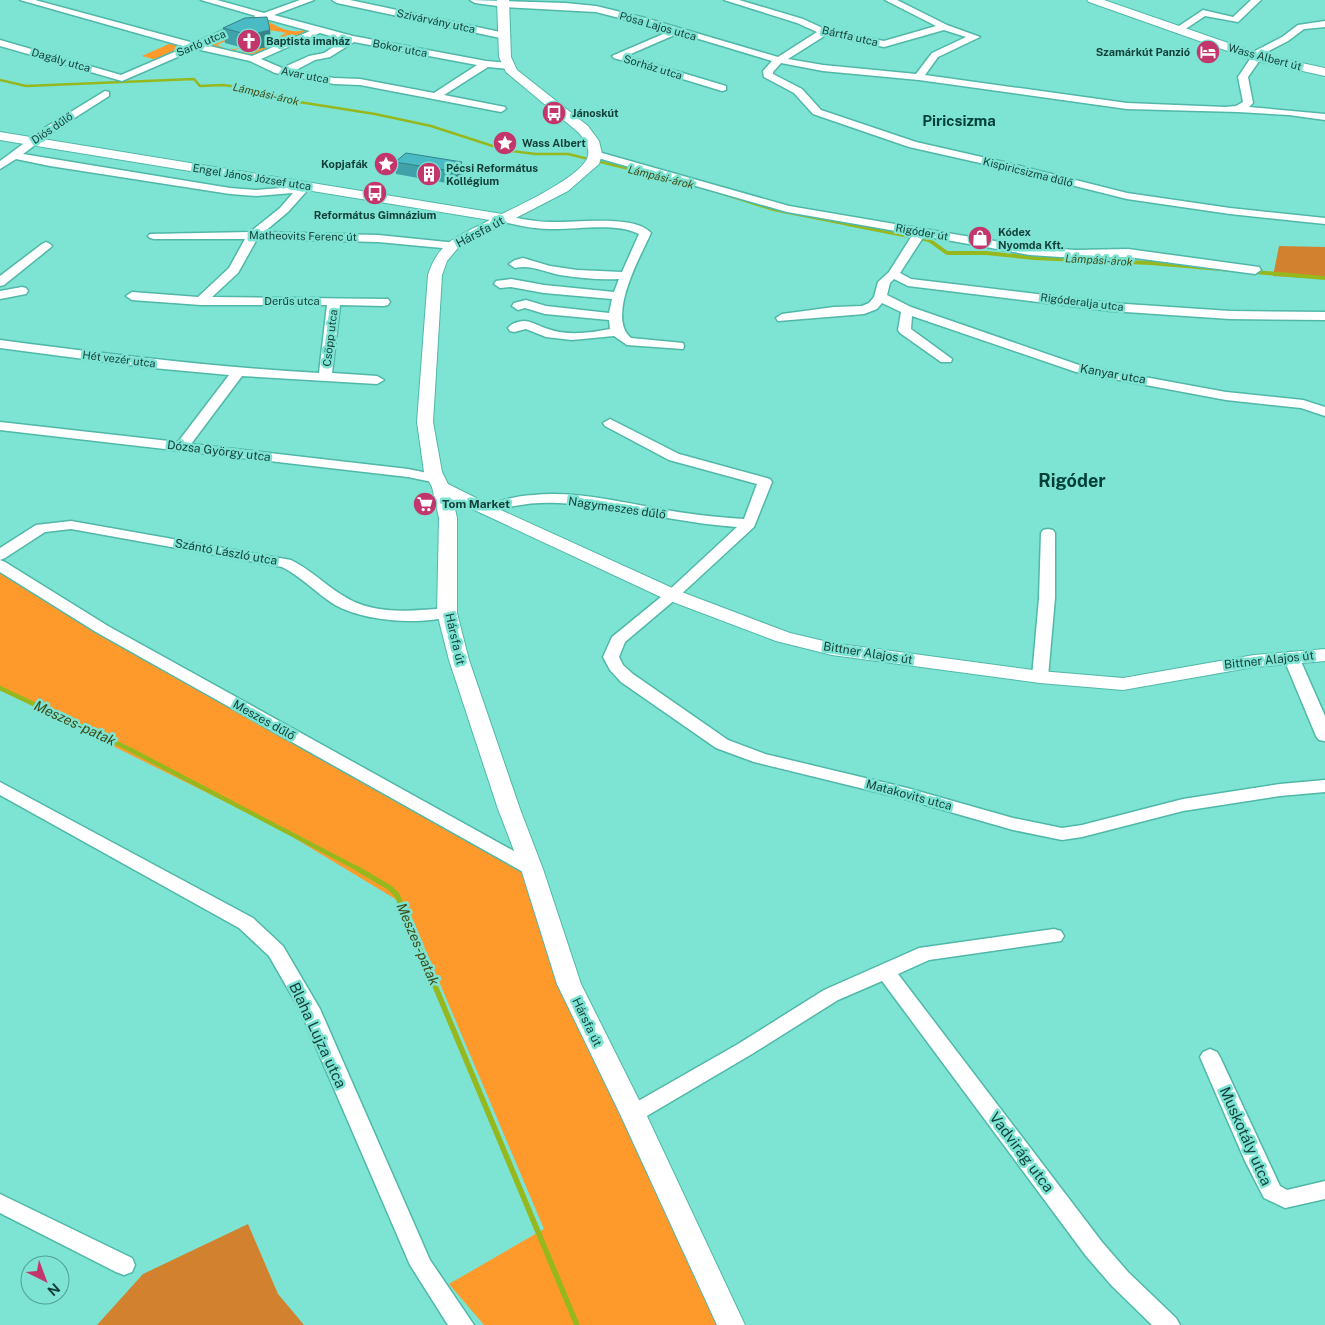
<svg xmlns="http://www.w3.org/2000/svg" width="1325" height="1325" font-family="'Public Sans',sans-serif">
  <rect width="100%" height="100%" fill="#7de3d3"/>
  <g fill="#fe9a2b">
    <path d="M 267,21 C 278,27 291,34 303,30 L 306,31 L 305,33 L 256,56 L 238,54 L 246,50 L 269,47 L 269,45 L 273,43 L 273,40 L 286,33 C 259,26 242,33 217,45 L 229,50 L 240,48 L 229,53 L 203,47 L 203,44 Z"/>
    <path d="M 171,43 L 184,47 L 156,60 L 142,56 Z"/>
    <path d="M 0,564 L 527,873 L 718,1325 L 484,1325 L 449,1284 L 544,1229 L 407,906 L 276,827 L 0,690 Z"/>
  </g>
  <g fill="#d2822f">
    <path d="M 1279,246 L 1325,247 L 1325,279 L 1273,276 Z"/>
    <path d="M 248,1224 L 278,1294 L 304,1325 L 97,1325 L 143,1274 Z"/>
  </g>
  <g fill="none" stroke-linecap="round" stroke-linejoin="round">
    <g stroke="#96b81e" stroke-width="2.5">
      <path d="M 0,80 L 26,86 L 194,79 L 200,86 L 223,85 L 253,89 L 299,102 L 375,114 L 431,126 L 505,150 L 535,154 L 568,154 L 686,183"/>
      <path d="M 698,186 L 774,210 L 855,226"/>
    </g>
    <path stroke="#96b81e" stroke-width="4" d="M 848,224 L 929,240 L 947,253 L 986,253 L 1034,258 L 1151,263 L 1325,278"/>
    <path stroke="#96b81e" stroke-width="4.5" d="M 0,688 L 129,749 L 360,870"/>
    <path stroke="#96b81e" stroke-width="5.5" d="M 358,869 L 390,888 L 397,895 L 577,1325"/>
    <g stroke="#50b8a9" stroke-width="3">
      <g id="minor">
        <path d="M 20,0 L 35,0 L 194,43 L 256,16 L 201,0 L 217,0 L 264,13 L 300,0 L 314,0 L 274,15 L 353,36 L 486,61 L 509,63 L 514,66 L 509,69 L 488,67 L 444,95 L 505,107 L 506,109 L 501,112 L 360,85 L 334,84 L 275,73 L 250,61 L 196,49 L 122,81 L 0,46 L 0,40 L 121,75 L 186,47 ZM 266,19 L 310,31 L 252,56 L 205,45 ZM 320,33 L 344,40 L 324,53 L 309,56 L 282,68 L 261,59 ZM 354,42 L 477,65 L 434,93 L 360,79 L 334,78 L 294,71 L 315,60 L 330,57 Z"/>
        <path d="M 332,0 L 350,0 L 505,33 L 510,36 L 505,39 L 337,3 Z"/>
        <path d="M 470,0 L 565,3 L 596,6 L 645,18 L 778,57 L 817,32 L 797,23 L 724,0 L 739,0 L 803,19 L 827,30 L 884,41 L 936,26 L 885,0 L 897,0 L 947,25 L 980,37 L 938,57 L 925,75 L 1127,103 L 1225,107 L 1236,106 L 1243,102 L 1238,77 L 1250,59 L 1247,56 L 1249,54 L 1282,37 L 1298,25 L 1325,21 L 1325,27 L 1304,29 L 1288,41 L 1261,55 L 1262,57 L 1248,77 L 1253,103 L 1249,107 L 1325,114 L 1325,120 L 1289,115 L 1238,112 L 1127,109 L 919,80 L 823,71 L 781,63 L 773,72 L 773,74 L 802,89 L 821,110 L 916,142 L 1008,163 L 1127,193 L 1230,208 L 1325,218 L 1325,224 L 1230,214 L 1127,199 L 1007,169 L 909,147 L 813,114 L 794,93 L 764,77 L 763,71 L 772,61 L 679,33 L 626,56 L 726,86 L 726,90 L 722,91 L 614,58 L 612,56 L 670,31 L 596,12 L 505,7 L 475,3 ZM 944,30 L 966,37 L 932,53 L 916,74 L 823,65 L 788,59 L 826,35 L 884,47 Z"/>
        <path d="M 1251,0 L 1261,0 L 1238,22 L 1205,16 L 1181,32 L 1178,33 L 1173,30 L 1203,10 L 1233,17 Z"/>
        <path d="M 105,91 L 109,92 L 109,96 L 54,131 L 23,154 L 230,188 L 256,190 L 294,187 L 305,189 L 307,191 L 305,193 L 288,212 L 264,232 L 378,235 L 457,243 L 459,245 L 453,249 L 378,242 L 257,239 L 238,273 L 212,297 L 388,299 L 390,302 L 388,305 L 384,306 L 340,305 L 332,373 L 377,376 L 384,380 L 377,384 L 242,376 L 191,444 L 408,469 L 442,476 L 444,479 L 442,482 L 437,483 L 408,477 L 0,430 L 0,422 L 178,442 L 229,375 L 153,368 L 0,348 L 0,340 C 106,354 212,367 319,373 L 327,305 L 201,305 L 132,300 L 126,296 L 132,292 L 198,297 L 229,268 L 245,239 L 154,239 L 150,238 L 148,236 L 150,234 L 250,232 L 280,208 L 293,193 L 256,196 L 230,194 L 50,166 L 16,159 L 0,169 L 0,161 L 46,127 Z"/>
        <path d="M 595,151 L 789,206 L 1030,247 L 1076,250 L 1128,249 L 1259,267 L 1261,270 L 1255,274 L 1128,257 L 1076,258 L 1030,255 L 924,236 L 900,273 L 911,279 L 1111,303 L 1230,311 L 1325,312 L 1325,320 L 1230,319 L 1111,311 L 908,286 L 894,279 L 890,283 L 887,295 L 911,307 L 1079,365 L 1226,392 L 1303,400 L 1325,407 L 1325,416 L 1301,408 L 1226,400 L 1076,372 L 912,316 L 911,329 L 952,359 L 951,362 L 941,362 L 900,333 L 898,330 L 901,312 L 882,303 L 877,309 L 864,314 L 778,321 L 776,318 L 782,314 L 834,307 L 862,306 L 869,303 L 874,297 L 878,282 L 889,272 L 913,234 L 787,212 L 591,156 L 590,154 L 591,152 Z"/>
        <path d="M 504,216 C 519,218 534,222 550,222 C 573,223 635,214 651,233 C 640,257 606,317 631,338 L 683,343 L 684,346 L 683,349 L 627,345 L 614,336 L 572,340 L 546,337 L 526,329 L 514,332 L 510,331 L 508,328 C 512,323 519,321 525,321 C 534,322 540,327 548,329 C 567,336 591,333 610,329 L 609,320 L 545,314 L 525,308 L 518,310 L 512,306 L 514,303 L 526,300 L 546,306 L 609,313 L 612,299 L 544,293 L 511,287 L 500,288 L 494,284 L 496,281 L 511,279 L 544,285 L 614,292 L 619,279 C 599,280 579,278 560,275 C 545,272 530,264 515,268 L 509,264 L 515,260 L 523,258 L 550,266 L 577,270 L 622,272 L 639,234 C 616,222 575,230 550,229 C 533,229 516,225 500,221 L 498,219 Z"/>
        <path d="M 46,242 L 50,244 L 52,246 L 50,248 L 4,285 L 0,286 L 0,276 L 42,244 Z"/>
        <path d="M 22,287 L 26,288 L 28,291 L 26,294 L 0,299 L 0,291 Z"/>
        <path d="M 610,419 L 679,454 L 770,479 L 772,482 L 754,527 L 677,598 L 625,642 L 619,657 L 623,665 L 633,674 L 728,740 L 765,754 L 907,788 L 1013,818 L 1062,828 L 1082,825 L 1183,799 L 1280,784 L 1325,780 L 1325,792 L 1280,796 L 1183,811 L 1082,837 L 1062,840 L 1013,830 L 905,799 L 754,762 L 716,748 L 621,682 L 610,670 L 603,657 L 612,637 L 667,592 L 737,527 C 677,523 619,506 559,503 C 544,502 529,503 514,506 C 503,508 492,516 481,513 L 479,510 L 481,507 C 498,501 515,496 533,495 C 574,491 615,501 656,508 C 685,514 714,517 744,519 L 757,484 L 669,460 L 605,426 L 603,423 Z"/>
        <path d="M 71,521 L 291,560 C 310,569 324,584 342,595 C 373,616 412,611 447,608 L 453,610 L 455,613 L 453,616 C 419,625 366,622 335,605 C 316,593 302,577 282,567 L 71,529 L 45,532 L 5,558 L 0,560 L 0,548 L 36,525 Z"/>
        <path d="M 1048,529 L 1053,530 L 1055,533 L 1055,598 L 1048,677 L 1046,681 L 1034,681 L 1032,677 L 1039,598 L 1041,533 L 1043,530 Z"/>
        <path d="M 0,560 L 5,562 L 108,626 L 539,865 L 541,869 L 539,873 L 532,875 L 525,873 L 96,632 L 0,572 Z"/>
        <path d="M 1291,652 L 1297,654 L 1299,657 L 1325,716 L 1325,741 L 1319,740 L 1316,736 L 1283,657 L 1285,654 Z"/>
        <path d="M 0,782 L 253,918 L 283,946 L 320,1009 L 430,1260 L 474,1325 L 448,1325 L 410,1265 L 300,1010 L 269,956 L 239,928 L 0,795 Z"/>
        <path d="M 1054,929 L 1061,931 L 1064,936 L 1061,941 L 929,960 L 898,974 L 1102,1242 L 1128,1272 L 1176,1318 L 1180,1325 L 1152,1325 L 1112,1286 L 1086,1256 L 882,981 L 838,1000 L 752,1054 L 640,1120 L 633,1122 L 626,1120 L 622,1114 L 626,1108 L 738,1044 L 824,990 L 919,948 Z"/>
        <path d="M 1210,1049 L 1217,1052 L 1220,1057 L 1280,1186 L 1287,1190 L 1325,1181 L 1325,1199 L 1285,1208 L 1264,1198 L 1245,1161 L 1200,1057 L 1203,1052 Z"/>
        <path d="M 0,1194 L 132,1258 L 135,1265 L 132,1272 L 124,1275 L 116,1272 L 0,1213 Z"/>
      </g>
    </g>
    <g stroke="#50b8a9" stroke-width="2">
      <g id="tertiary">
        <path d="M 497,0 L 509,0 L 511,57 L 517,70 L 588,126 L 599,141 L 602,154 L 599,164 L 568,191 L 458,248 L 447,261 L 442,275 L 433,422 L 442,472 L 448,484 L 492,506 L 679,591 L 790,633 L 832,643 L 1040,671 L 1123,678 L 1254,655 L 1325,649 L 1325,661 L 1254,667 L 1123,690 L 1040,683 L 832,655 L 776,641 L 665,599 L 453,500 L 457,518 L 457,613 L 469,660 L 520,809 L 543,869 L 581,984 L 646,1114 L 745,1325 L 717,1325 L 620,1114 L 557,984 L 521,869 L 498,809 L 449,660 L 437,613 L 439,518 L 432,487 L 424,472 L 417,422 L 428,275 C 439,240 460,236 490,220 L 0,140 L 0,132 L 502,214 C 520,205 583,176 588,156 C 590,147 584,139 578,132 L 506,72 L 499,57 Z"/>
        <path d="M 1087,0 L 1104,0 L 1260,54 L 1325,68 L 1325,76 L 1253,60 L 1089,2 Z"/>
      </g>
    </g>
    <use href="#minor" fill="#fff" fill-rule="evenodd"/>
    <use href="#tertiary" fill="#fff" fill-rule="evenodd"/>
  </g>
  <g fill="#40a1a9">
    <path d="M 245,18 L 272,46 L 251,50 L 225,43 L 223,28 Z"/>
    <path d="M 406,153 L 463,175 L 452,184 L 396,174 L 395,162 Z"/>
  </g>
  <g fill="#348389">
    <path d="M 270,30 L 272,46 L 251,50 L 249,35 Z"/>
    <path d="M 462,162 L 463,175 L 452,184 L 451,171 Z"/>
  </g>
  <g fill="#4abbc4" stroke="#348389">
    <path d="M 267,17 L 270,30 L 249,35 L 223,28 L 245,18 Z"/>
    <path d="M 406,153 L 462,162 L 451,171 L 395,162 Z"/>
  </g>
  <defs>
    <g id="church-disc" transform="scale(1.25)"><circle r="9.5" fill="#c2366b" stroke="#7de3d3"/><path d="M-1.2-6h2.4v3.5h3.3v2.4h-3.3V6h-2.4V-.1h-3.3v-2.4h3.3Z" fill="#fff"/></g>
    <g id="hotel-disc" transform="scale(1.25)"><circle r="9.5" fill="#c2366b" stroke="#7de3d3"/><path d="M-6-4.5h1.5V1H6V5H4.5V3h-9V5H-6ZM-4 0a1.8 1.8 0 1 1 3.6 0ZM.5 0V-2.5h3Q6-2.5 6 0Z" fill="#fff"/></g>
    <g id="bus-disc" transform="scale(1.25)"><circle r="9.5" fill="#c2366b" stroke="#7de3d3"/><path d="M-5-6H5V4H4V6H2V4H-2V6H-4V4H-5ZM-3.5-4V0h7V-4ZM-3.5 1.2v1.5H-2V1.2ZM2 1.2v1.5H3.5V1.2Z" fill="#fff"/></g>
    <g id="sight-disc" transform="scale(1.25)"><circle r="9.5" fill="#c2366b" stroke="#7de3d3"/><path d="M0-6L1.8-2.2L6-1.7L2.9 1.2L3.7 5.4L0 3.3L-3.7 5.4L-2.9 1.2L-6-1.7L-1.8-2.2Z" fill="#fff"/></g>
    <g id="building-disc" transform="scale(1.25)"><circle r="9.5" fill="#c2366b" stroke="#7de3d3"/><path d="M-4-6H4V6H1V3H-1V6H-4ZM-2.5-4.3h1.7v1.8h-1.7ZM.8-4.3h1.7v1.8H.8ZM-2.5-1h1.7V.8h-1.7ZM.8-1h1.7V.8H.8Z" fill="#fff"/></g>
    <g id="shop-disc" transform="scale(1.25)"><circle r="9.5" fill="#c2366b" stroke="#7de3d3"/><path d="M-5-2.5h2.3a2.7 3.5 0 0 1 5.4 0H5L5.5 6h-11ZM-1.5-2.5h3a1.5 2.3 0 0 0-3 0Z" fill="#fff"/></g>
    <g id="supermarket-disc" transform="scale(1.25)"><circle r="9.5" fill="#c2366b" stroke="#7de3d3"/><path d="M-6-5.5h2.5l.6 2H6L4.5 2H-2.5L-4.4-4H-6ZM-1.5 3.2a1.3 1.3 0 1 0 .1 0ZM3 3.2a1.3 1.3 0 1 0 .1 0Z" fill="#fff"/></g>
  </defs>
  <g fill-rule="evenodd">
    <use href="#church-disc" x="249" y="41"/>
    <use href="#hotel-disc" x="1208" y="52"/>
    <use href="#bus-disc" x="554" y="113"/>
    <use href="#sight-disc" x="505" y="143"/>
    <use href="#sight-disc" x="386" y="164"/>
    <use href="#building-disc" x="429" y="174"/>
    <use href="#bus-disc" x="375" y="193"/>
    <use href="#shop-disc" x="980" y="238"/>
    <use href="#supermarket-disc" x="425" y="504"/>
  </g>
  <g text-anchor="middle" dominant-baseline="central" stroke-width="5" stroke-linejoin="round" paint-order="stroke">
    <g font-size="11" fill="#123f39" stroke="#7de3d3">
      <text transform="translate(436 21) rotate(12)">Szivárvány utca</text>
      <text transform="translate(658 26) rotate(16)">Pósa Lajos utca</text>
      <text transform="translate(850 36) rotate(13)">Bártfa utca</text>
      <text transform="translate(201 43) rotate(-23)">Sarló utca</text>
      <text transform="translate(400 48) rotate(11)">Bokor utca</text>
      <text transform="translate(1265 57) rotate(15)">Wass Albert út</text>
      <text transform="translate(61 60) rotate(16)">Dagály utca</text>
      <text transform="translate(653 67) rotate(17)">Sorház utca</text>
      <text transform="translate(305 75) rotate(11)">Avar utca</text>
      <text transform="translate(52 128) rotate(-34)">Diós dűlő</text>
      <text transform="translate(1028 172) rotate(14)">Kispiricsizma dűlő</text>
      <text transform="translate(252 177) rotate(9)">Engel János József utca</text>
      <text transform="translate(922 232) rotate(10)">Rigóder út</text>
      <text transform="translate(303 236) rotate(1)">Matheovits Ferenc út</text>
      <text x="292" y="301">Derűs utca</text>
      <text transform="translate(1082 302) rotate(7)">Rigóderalja utca</text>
      <text transform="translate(330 338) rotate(-83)">Csöpp utca</text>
      <text transform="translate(119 359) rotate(7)">Hét vezér utca</text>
    </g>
    <g font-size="11" font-weight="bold" fill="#123f39" stroke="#7de3d3" text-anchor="start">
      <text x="266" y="41">Baptista imaház</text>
      <text x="1190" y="52" text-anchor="end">Szamárkút Panzió</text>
      <text x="572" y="113">Jánoskút</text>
      <text x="522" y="143">Wass Albert</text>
      <text x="368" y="164" text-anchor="end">Kopjafák</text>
      <text x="446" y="168">Pécsi Református<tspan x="446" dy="13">Kollégium</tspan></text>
      <text x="375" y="215" text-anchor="middle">Református Gimnázium</text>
      <text x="998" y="232">Kódex<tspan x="998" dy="13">Nyomda Kft.</tspan></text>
    </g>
    <g font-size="11" font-style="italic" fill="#3e4c14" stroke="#7de3d3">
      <text transform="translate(266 94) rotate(13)">Lámpási-árok</text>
      <text transform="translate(661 177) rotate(14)">Lámpási-árok</text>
      <text transform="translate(1099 260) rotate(3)">Lámpási-árok</text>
    </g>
    <g font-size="12" fill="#123f39" stroke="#7de3d3">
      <text transform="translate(480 232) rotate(-28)">Hársfa út</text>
      <text transform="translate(1113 374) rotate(10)">Kanyar utca</text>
      <text transform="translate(219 451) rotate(7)">Dózsa György utca</text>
      <text transform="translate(617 508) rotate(8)">Nagymeszes dűlő</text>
      <text transform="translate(226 552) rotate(10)">Szántó László utca</text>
      <text transform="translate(455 639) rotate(77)">Hársfa út</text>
      <text transform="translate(868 653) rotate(9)">Bittner Alajos út</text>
      <text transform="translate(1269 660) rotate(-6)">Bittner Alajos út</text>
      <text transform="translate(264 720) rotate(29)">Meszes dűlő</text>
      <text transform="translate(909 795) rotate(15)">Matakovits utca</text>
      <text transform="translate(587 1022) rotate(64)">Hársfa út</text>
    </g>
    <g font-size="12" font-weight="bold" fill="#123f39" stroke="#7de3d3" text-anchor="start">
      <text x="442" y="504">Tom Market</text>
    </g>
    <g font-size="14" font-style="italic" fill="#3e4c14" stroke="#7de3d3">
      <text transform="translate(75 723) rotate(25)">Meszes-patak</text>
      <text transform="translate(418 944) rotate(67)">Meszes-patak</text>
    </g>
    <g font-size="15" font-weight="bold" fill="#014039" stroke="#7de3d3">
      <text x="959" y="120">Piricsizma</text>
    </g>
    <g font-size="15" fill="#123f39" stroke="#7de3d3">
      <text transform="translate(318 1035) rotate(65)">Blaha Lujza utca</text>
      <text transform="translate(1246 1136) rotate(66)">Muskotály utca</text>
      <text transform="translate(1022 1152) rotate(53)">Vadvirág utca</text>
    </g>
    <g font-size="18" font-weight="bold" fill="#014039" stroke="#7de3d3">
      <text x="1072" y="480">Rigóder</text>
    </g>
  </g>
  <g transform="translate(45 1280) rotate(138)"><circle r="24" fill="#7de3d3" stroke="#52a195"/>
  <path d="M0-4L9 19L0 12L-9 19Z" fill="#c2366b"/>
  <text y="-8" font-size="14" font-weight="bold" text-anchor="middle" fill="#123f39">N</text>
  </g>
</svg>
